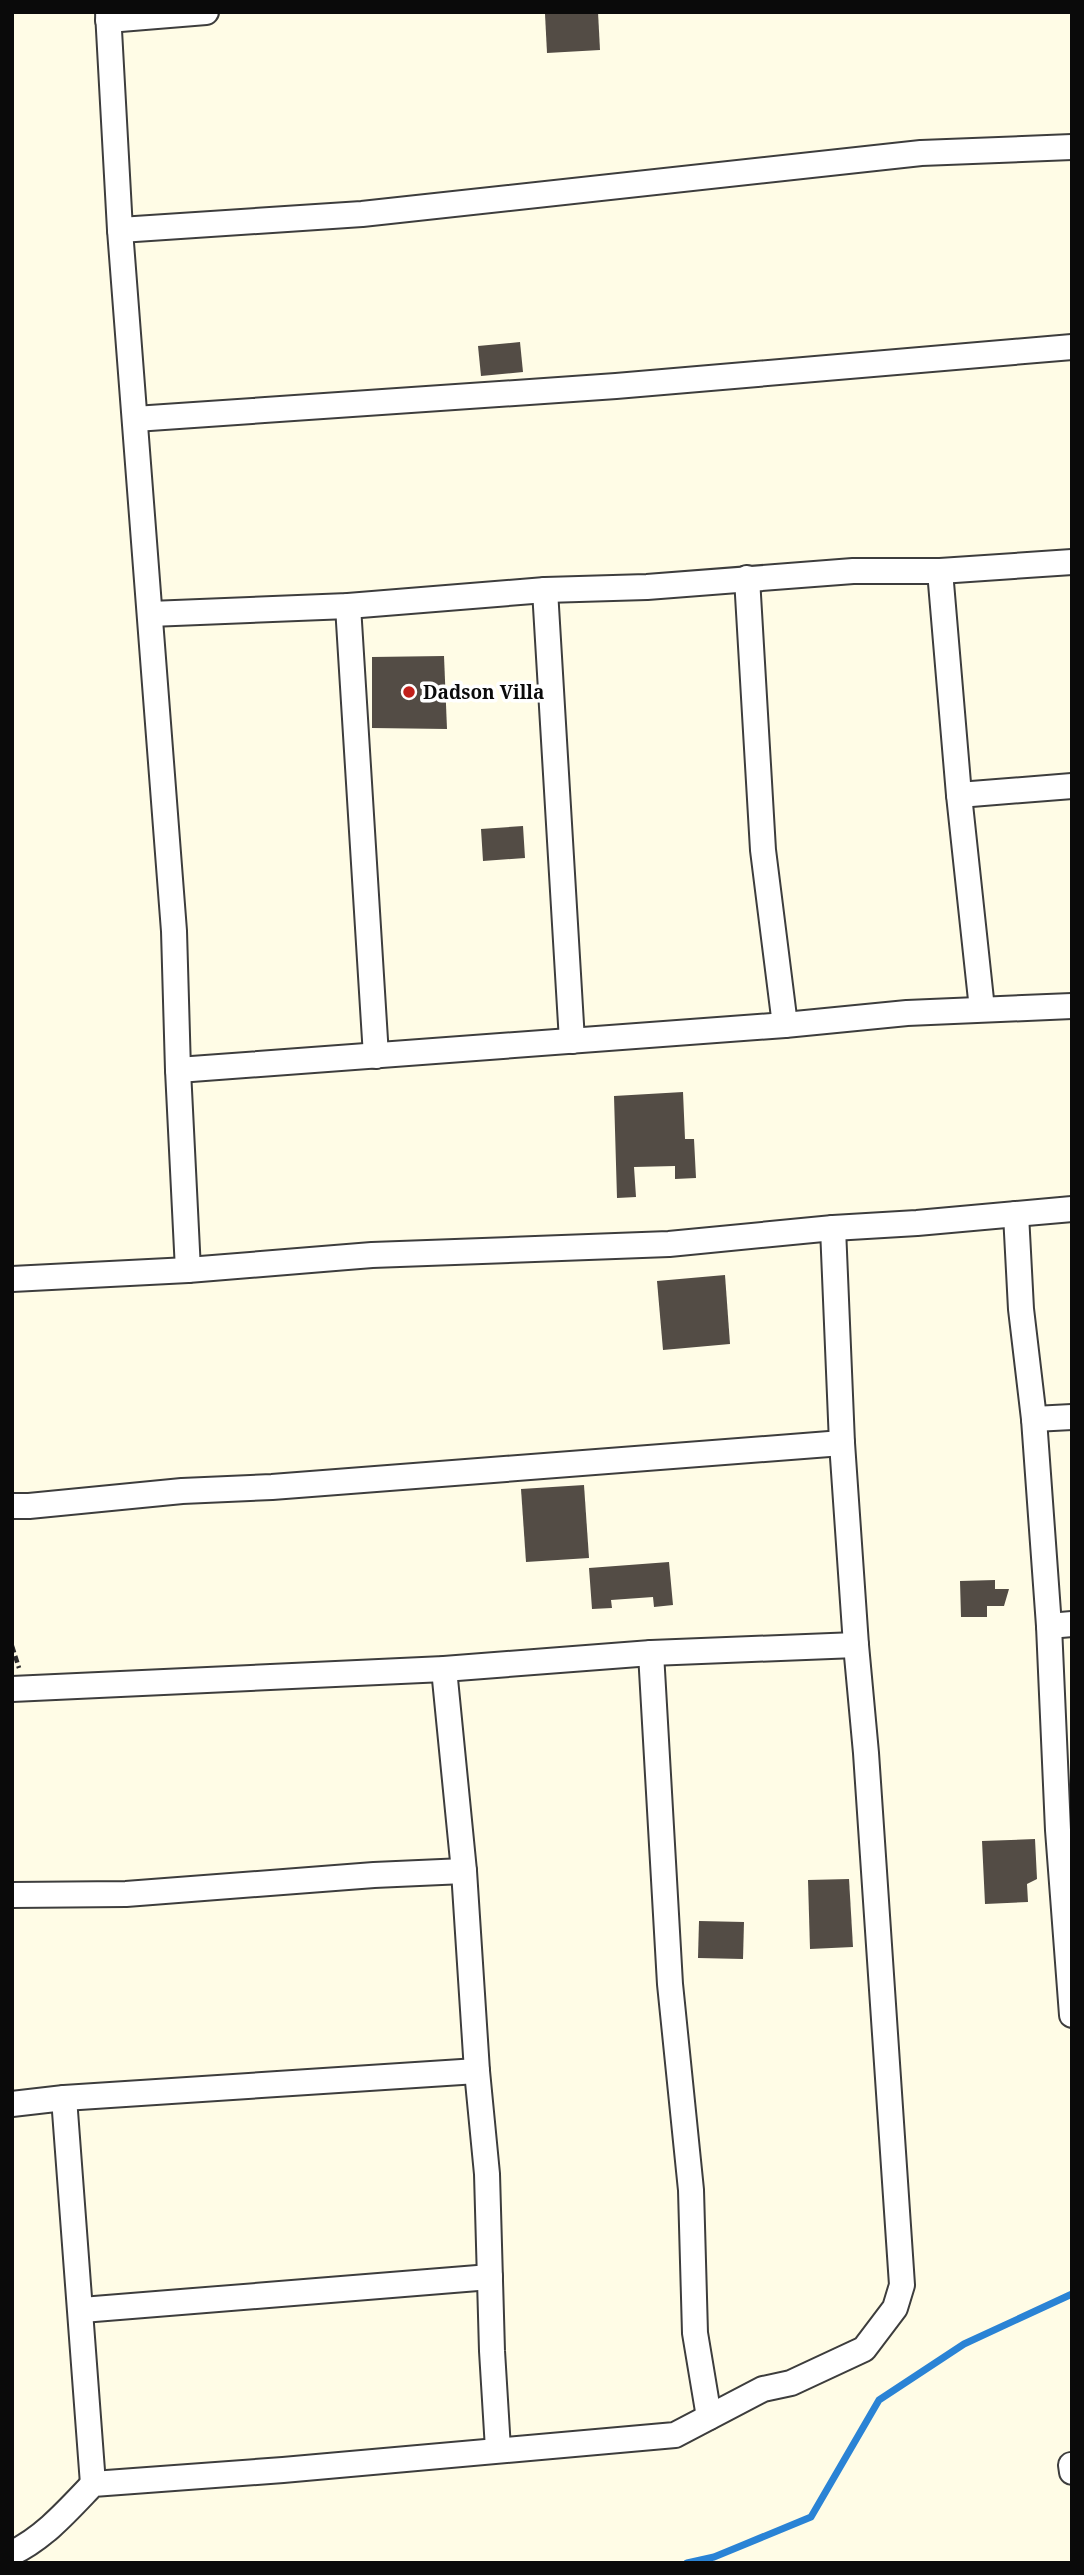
<svg xmlns="http://www.w3.org/2000/svg" width="1084" height="2575" font-family="'Noto Serif',serif">
  <rect width="100%" height="100%" fill="#fffce6"/>
  <g fill="none" stroke-linecap="round" stroke-linejoin="round">
    <path stroke="#2a83d5" stroke-width="7" d="M 687,2563 L 714,2557 L 811,2517 L 879,2400 L 964,2344 L 1072,2294"/>
  </g>
  <g fill="#534c45">
    <path d="M 598,12 L 600,50 L 547,53 L 545,14 Z"/>
    <path d="M 520,342 L 523,372 L 481,376 L 478,346 Z"/>
    <path d="M 444,656 L 447,729 L 372,728 L 372,657 Z"/>
    <path d="M 523,826 L 525,858 L 483,861 L 481,829 Z"/>
    <path d="M 683,1092 L 685,1139 L 694,1139 L 696,1178 L 675,1179 L 675,1166 L 634,1167 L 636,1197 L 617,1198 L 614,1096 Z"/>
    <path d="M 725,1275 L 730,1344 L 663,1350 L 657,1281 Z"/>
    <path d="M 584,1485 L 589,1558 L 526,1562 L 521,1489 Z"/>
    <path d="M 669,1562 L 673,1605 L 654,1607 L 653,1597 L 611,1600 L 612,1608 L 592,1609 L 589,1568 Z"/>
    <path d="M 995,1580 L 995,1589 L 1009,1589 L 1004,1606 L 987,1606 L 987,1617 L 961,1617 L 960,1581 Z"/>
    <path d="M 1035,1839 L 1037,1879 L 1027,1884 L 1028,1902 L 985,1904 L 982,1841 Z"/>
    <path d="M 849,1879 L 853,1947 L 810,1949 L 808,1880 Z"/>
    <path d="M 699,1921 L 744,1922 L 743,1959 L 698,1958 Z"/>
  </g>
  <g fill="none" stroke-linecap="round" stroke-linejoin="round">
    <g stroke="#3d3d3d" stroke-width="28">
      <g id="minor">
        <path d="M 108,12 L 120,230 L 174,931 L 178,1070 L 188,1270"/>
        <path d="M 108,20 L 206,12"/>
        <path d="M 120,230 L 362,214 L 921,153 L 1072,147"/>
        <path d="M 135,419 L 616,386 L 1072,347"/>
        <path d="M 940,571 L 959,795 L 982,1009"/>
        <path d="M 747,578 L 763,850 L 785,1025"/>
        <path d="M 545,590 L 572,1041"/>
        <path d="M 348,606 L 376,1056"/>
        <path d="M 150,614 L 348,606 L 545,590 L 647,587 L 853,571 L 940,571 L 1072,562"/>
        <path d="M 959,795 L 1072,786"/>
        <path d="M 178,1070 L 785,1025 L 907,1013 L 1072,1006"/>
        <path d="M 1016,1214 L 1021,1309 L 1034,1419 L 1049,1626 L 1058,1830 L 1072,2015"/>
        <path d="M 12,1279 L 188,1270 L 372,1255 L 669,1244 L 833,1228 L 917,1223 L 1072,1209"/>
        <path d="M 1034,1419 L 1072,1417"/>
        <path d="M 12,1506 L 29,1506 L 182,1491 L 272,1487 L 842,1443"/>
        <path d="M 1049,1626 L 1072,1624"/>
        <path d="M 651,1653 L 670,1984 L 691,2190 L 695,2333 L 709,2417"/>
        <path d="M 444,1669 L 464,1871 L 477,2071 L 487,2174 L 492,2351 L 498,2449"/>
        <path d="M 12,1689 L 444,1669 L 651,1653 L 856,1645"/>
        <path d="M 12,1895 L 126,1894 L 374,1875 L 464,1871"/>
        <path d="M 64,2098 L 93,2484"/>
        <path d="M 12,2104 L 64,2098 L 477,2071"/>
        <path d="M 82,2310 L 490,2277"/>
        <path d="M 1071,2465 L 1072,2472"/>
        <path d="M 12,2553 C 44,2538 69,2509 93,2484 L 283,2470 L 675,2435 L 763,2389 L 791,2383 L 864,2349 L 895,2308 L 902,2285 L 866,1753 L 856,1645 L 842,1443 L 833,1228"/>
      </g>
    </g>
    <path stroke="#2c2c2c" stroke-width="4.5" stroke-dasharray="7 3.5" stroke-linecap="butt" d="M 12,1646 L 19,1668"/>
    <use href="#minor" stroke="#fff" stroke-width="24"/>
  </g>
  <circle fill="#c1201b" stroke="#fff" stroke-width="2.5" cx="409" cy="692" r="7"/>
  <g text-anchor="middle" dominant-baseline="central" stroke-width="7" stroke-linejoin="round" paint-order="stroke">
    <g font-size="19" font-weight="bold" fill="#0a0a0a" stroke="#fff" text-anchor="start">
      <text x="423" y="692">Dadson Villa</text>
    </g>
  </g>
  <rect width="1084" height="2575" fill="none" stroke="#0a0a0a" stroke-width="28"/>
</svg>
